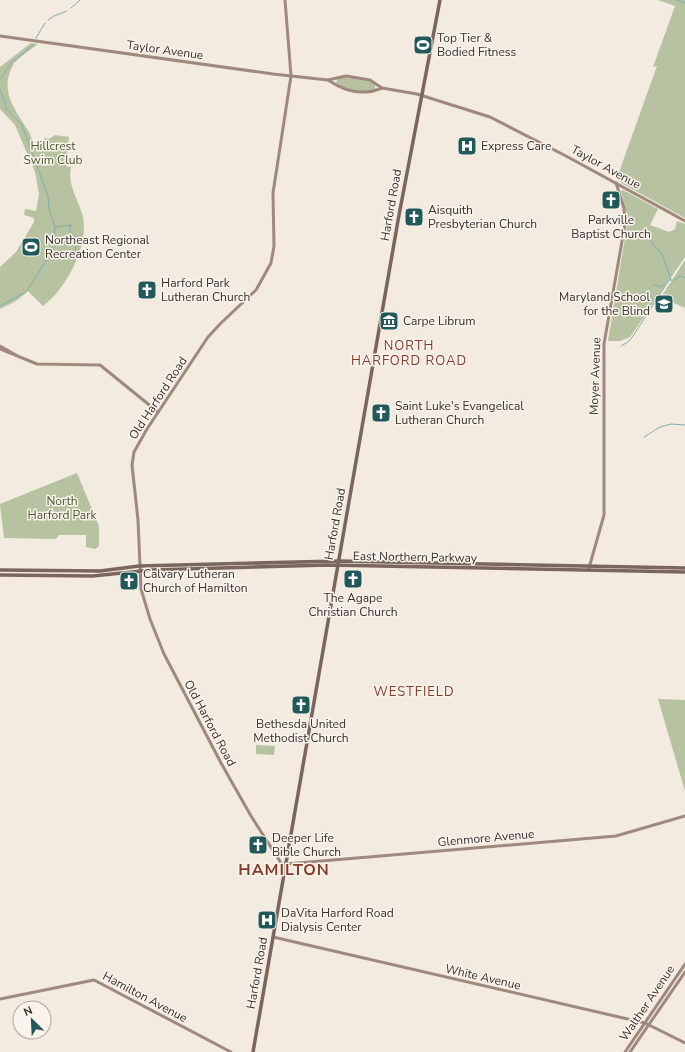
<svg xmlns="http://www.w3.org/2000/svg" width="685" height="1052" font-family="'Nunito Sans',sans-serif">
  <rect width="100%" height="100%" fill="#f3eae0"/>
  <g fill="#b7c2a0">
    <path d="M 658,0 L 685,0 L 685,218 L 621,183 L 618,175 L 657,66 L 653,67 L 675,6 Z"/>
    <path d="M 31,43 L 38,44 C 30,50 21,56 14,63 C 0,89 11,103 25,126 C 30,132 32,141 36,148 L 45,138 L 49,139 L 55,135 L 69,137 L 66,166 L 71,167 C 67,186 79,200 83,217 C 89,246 66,289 43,306 L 28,291 L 16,301 L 0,309 L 0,267 L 16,252 L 34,222 L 34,218 L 24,215 L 25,209 L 36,211 L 39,194 L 35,172 L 15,125 L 0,109 L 0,67 Z"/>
    <path d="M 341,77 L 369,81 L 375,84 L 375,89 C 365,94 344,90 336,83 L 338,78 Z"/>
    <path d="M 623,190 L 658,209 L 650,225 L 669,232 L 675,229 L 677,221 L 685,224 L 685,257 L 630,337 L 620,341 L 608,341 L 628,219 L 621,191 Z"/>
    <path d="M 685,260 L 685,308 L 663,298 L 663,294 Z"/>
    <path d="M 77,473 L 99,526 L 99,546 L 95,549 L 86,547 L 86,535 L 59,535 L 56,539 L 4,538 L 0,504 Z"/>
    <path d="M 658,699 L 685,700 L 685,791 Z"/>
    <path d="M 256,745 L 275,746 L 274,755 L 256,754 Z"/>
  </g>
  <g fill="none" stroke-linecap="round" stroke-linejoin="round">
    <g stroke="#80aeaf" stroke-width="1">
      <path d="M 676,0 L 685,3"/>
      <path d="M 71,8 L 80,0"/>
      <path d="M 48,20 L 54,16 L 67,11"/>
      <path d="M 36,38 L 45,23"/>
      <path d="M 0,79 L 12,62 L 33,45"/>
      <path d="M 0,89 L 7,110 L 22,125 L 48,196 L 49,209 L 55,228 L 52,252 L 26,292 L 0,306"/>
      <path d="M 70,225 L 70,231 L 77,239 L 75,253"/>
      <path d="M 55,227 L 72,225"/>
      <path d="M 645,234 L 663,256 L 671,280"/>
      <path d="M 654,285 L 658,285 L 660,287 L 664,285"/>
      <path d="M 621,346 L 628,342 L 633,336 L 669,280 L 675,280 L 680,276 L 685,278"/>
      <path d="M 644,437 L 660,427 L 671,424 L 685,425"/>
    </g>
    <g stroke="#9f897d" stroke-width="3">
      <path d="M 0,36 L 273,74 L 328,80 L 346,76 L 370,80 L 382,88 L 417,94 L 490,117 L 566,156 L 685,221"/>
      <path d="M 328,80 C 344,91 363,96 382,88"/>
      <path d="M 0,346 L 16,355"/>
      <path d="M 0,349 L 37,364 L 100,365 L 158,412"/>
      <path d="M 589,568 L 604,515 L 604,344 L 625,224 L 624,208 L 616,183"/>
      <path d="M 286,864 L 616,836 L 685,816"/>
      <path d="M 285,869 L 251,816 L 221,763 L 164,654 L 150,619 L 141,589 L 138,520 L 132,465 L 134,452 L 147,429 L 208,337 L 221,323 L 256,290 L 271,263 L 274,246 L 273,193 L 291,76 L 285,0"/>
      <path d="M 273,937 L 645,1023 L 685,1043"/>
      <path d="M 0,999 L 94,980 L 231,1052"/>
      <path d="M 625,1052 L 685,964"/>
      <path d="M 630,1052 L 685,972"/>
    </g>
    <g stroke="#7b665d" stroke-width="3.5">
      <path d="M 0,570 L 100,571 L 139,566 L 339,561 L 685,568"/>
      <path d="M 0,575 L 93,576 L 151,570 L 328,565 L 685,572"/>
      <path d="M 253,1052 L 399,215 L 440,0"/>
    </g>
  </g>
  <defs>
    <g id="stadium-square" transform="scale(1)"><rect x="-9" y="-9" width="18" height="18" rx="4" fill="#21585a" stroke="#faf4ed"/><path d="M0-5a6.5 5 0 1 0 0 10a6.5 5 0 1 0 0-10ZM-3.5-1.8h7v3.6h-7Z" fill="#fff"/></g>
    <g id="hospital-square" transform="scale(1)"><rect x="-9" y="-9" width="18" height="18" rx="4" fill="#21585a" stroke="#faf4ed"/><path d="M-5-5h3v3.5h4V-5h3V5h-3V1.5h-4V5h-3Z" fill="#fff"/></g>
    <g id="church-square" transform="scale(1)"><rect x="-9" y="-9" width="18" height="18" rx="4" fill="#21585a" stroke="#faf4ed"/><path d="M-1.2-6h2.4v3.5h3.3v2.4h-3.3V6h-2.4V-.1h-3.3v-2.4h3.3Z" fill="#fff"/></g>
    <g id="school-square" transform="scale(1)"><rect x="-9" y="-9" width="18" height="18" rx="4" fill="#21585a" stroke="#faf4ed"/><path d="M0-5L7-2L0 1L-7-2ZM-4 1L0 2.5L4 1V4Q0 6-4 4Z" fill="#fff"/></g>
    <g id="museum-square" transform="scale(1)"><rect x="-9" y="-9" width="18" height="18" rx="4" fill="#21585a" stroke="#faf4ed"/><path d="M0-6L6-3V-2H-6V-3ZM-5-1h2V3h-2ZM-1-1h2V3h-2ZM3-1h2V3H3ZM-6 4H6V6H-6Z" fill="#fff"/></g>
  </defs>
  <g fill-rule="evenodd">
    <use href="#stadium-square" x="423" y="45"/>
    <use href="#hospital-square" x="467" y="146"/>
    <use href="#church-square" x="611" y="200"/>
    <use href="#church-square" x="414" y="217"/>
    <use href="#stadium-square" x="31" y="247"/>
    <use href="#church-square" x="147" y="290"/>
    <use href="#school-square" x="664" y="304"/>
    <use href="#museum-square" x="389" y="321"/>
    <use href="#church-square" x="381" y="413"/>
    <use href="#church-square" x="353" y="579"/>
    <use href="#church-square" x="129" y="581"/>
    <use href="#church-square" x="301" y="705"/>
    <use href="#church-square" x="258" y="845"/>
    <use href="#hospital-square" x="267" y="920"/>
  </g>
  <g text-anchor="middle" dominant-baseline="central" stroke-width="3" stroke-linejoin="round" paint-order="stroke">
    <g font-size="12" fill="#392f2b" stroke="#faf4ed" text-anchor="start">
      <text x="437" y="38">Top Tier &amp;<tspan x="437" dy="14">Bodied Fitness</tspan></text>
      <text x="481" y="146">Express Care</text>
      <text x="428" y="210">Aisquith<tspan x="428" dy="14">Presbyterian Church</tspan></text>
      <text x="611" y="220" text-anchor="middle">Parkville<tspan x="611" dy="14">Baptist Church</tspan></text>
      <text x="45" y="240">Northeast Regional<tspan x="45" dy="14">Recreation Center</tspan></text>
      <text x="161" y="283">Harford Park<tspan x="161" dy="14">Lutheran Church</tspan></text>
      <text x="650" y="297" text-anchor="end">Maryland School<tspan x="650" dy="14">for the Blind</tspan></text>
      <text x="403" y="321">Carpe Librum</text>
      <text x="395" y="406">Saint Luke's Evangelical<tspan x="395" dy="14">Lutheran Church</tspan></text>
      <text x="143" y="574">Calvary Lutheran<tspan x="143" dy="14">Church of Hamilton</tspan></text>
      <text x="353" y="598" text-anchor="middle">The Agape<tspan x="353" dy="14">Christian Church</tspan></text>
      <text x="301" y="724" text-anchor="middle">Bethesda United<tspan x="301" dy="14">Methodist Church</tspan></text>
      <text x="272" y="838">Deeper Life<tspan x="272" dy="14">Bible Church</tspan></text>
      <text x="281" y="913">DaVita Harford Road<tspan x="281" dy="14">Dialysis Center</tspan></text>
    </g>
    <g font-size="12" fill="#392f2b" stroke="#faf4ed">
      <text transform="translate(165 50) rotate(8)">Taylor Avenue</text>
      <text transform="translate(606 167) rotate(29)">Taylor Avenue</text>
      <text transform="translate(391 205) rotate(-80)">Harford Road</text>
      <text transform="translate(595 376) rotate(-88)">Moyer Avenue</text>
      <text transform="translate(158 398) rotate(-57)">Old Harford Road</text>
      <text transform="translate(335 524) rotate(-80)">Harford Road</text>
      <text transform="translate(415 557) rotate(1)">East Northern Parkway</text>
      <text transform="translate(210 723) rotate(62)">Old Harford Road</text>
      <text transform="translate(486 838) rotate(-5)">Glenmore Avenue</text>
      <text transform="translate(257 973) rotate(-80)">Harford Road</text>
      <text transform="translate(483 977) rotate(13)">White Avenue</text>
      <text transform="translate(145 997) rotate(28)">Hamilton Avenue</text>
      <text transform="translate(647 1003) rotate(-56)">Walther Avenue</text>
    </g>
    <g font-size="12" fill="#49572f" stroke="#faf4ed">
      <text x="53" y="146">Hillcrest<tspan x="53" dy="14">Swim Club</tspan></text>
      <text x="62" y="501">North<tspan x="62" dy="14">Harford Park</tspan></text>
    </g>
    <g font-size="13" letter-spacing="1" fill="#863a26" stroke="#faf4ed">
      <text x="409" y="346">NORTH<tspan x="409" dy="15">HARFORD ROAD</tspan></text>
      <text x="414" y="692">WESTFIELD</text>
    </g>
    <g font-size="16" font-weight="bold" letter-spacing="1" fill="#863a26" stroke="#faf4ed">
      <text x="284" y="870">HAMILTON</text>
    </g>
  </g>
  <g transform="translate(32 1020) rotate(336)"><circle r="19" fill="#faf4ed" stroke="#ada59f"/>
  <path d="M0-3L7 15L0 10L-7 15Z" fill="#21585a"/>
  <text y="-6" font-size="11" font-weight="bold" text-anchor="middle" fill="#392f2b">N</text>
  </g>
</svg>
